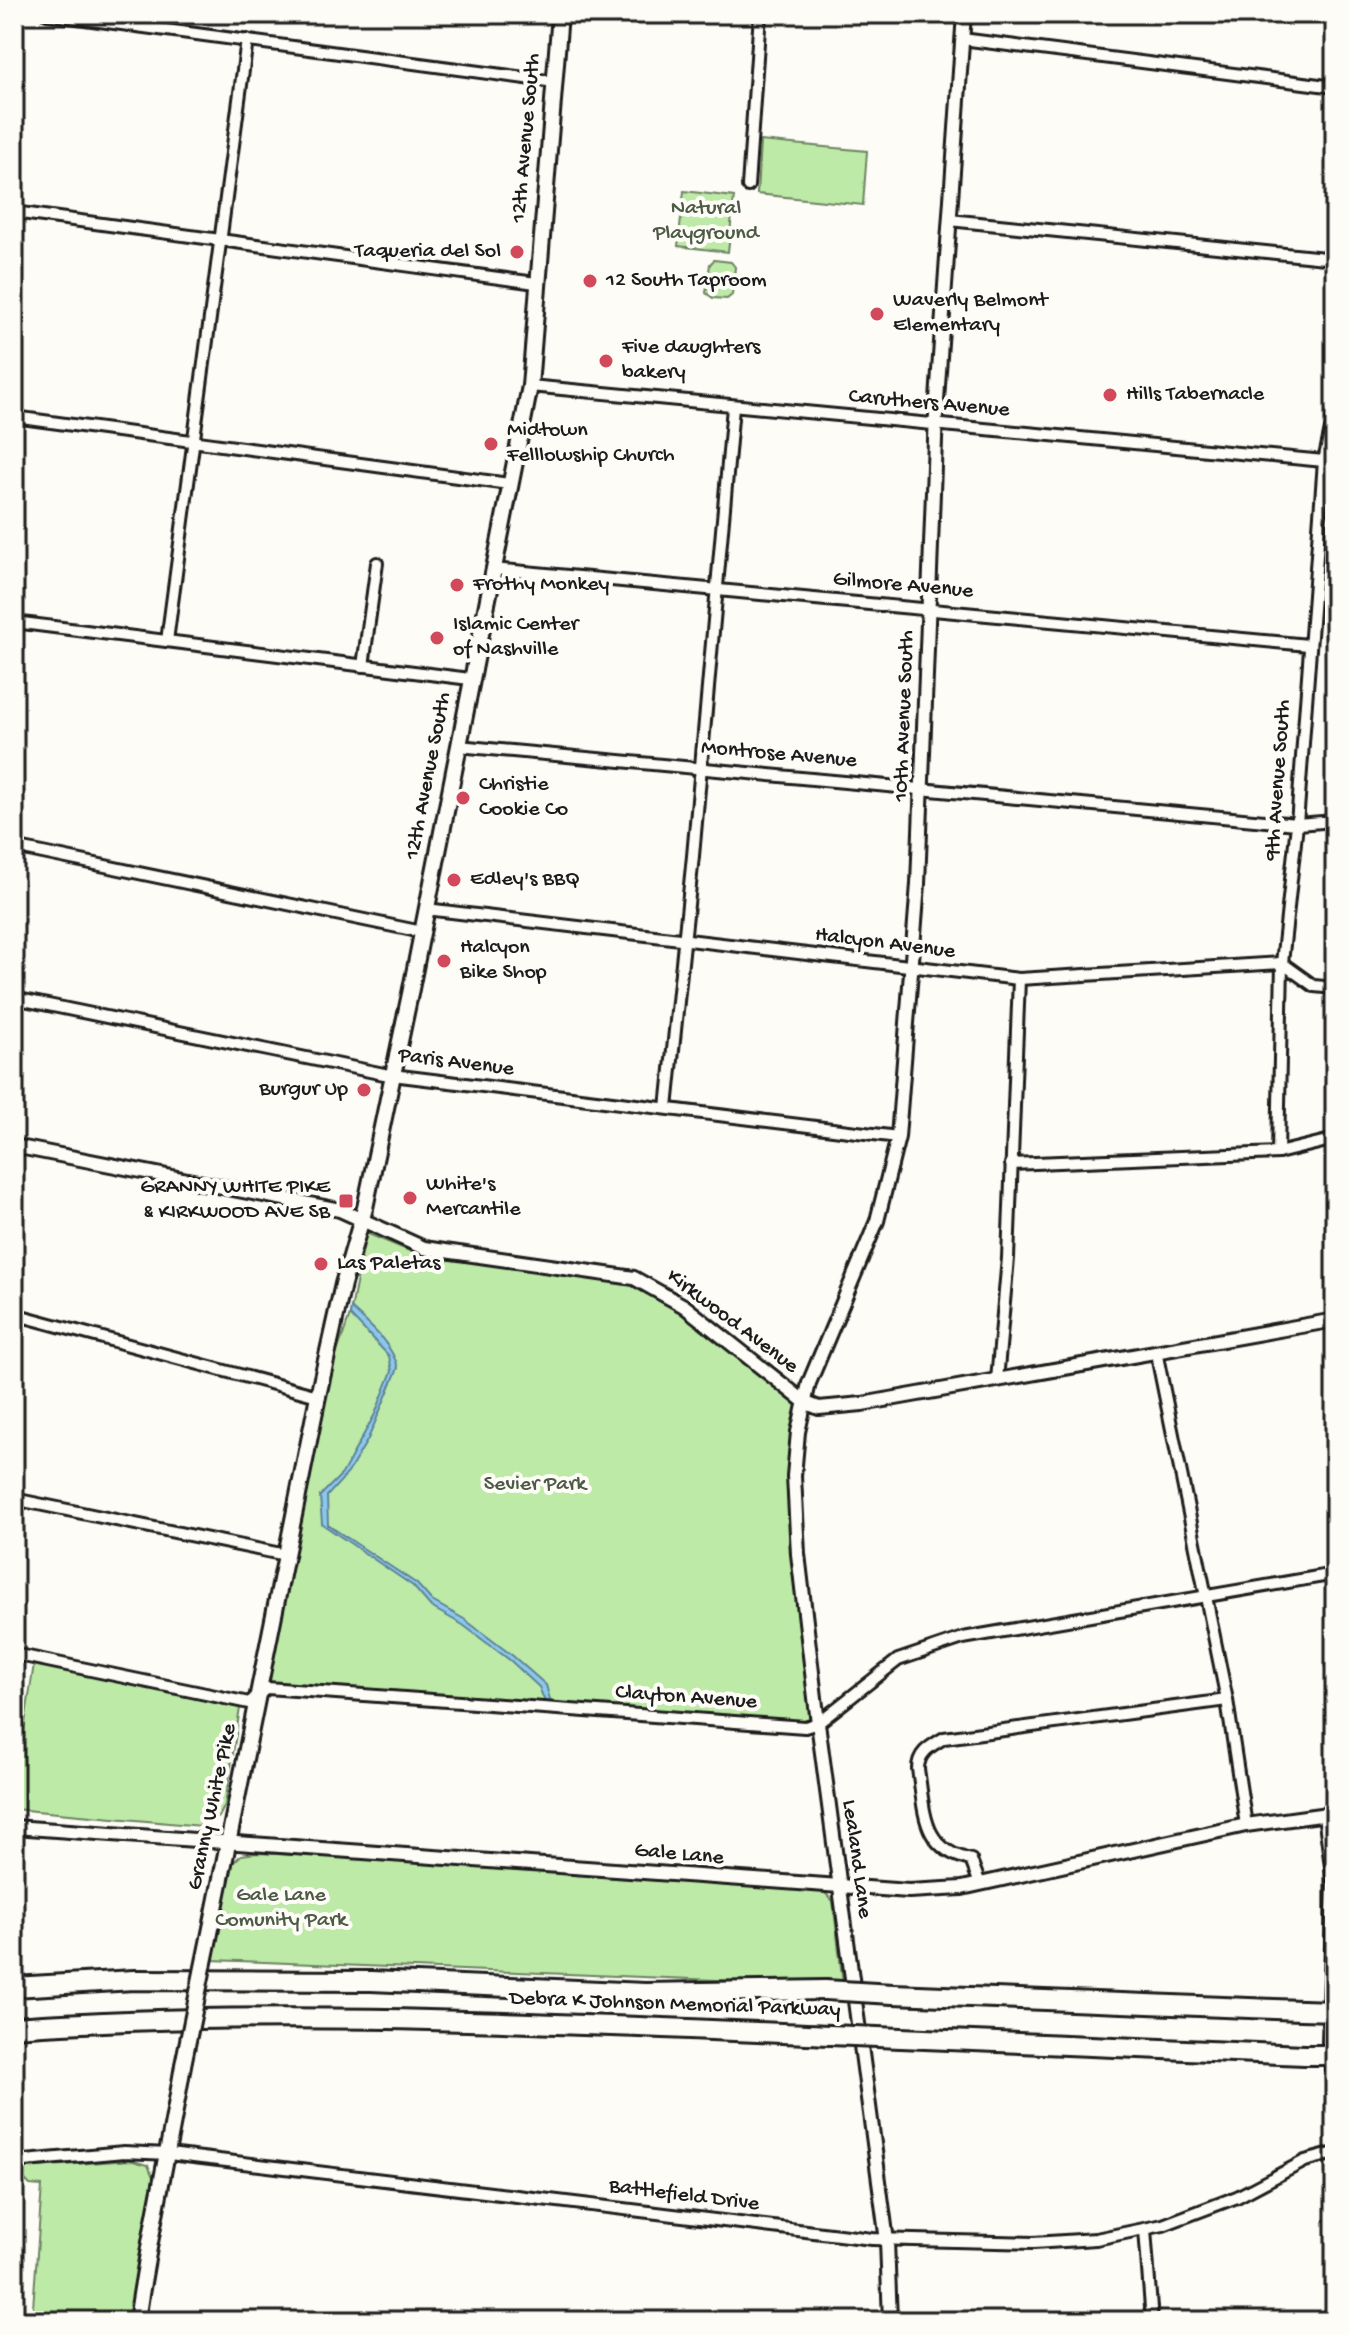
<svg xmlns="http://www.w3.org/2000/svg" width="1349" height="2335" font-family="'Gochi Hand',sans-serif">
  <rect width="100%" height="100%" fill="#fdfcf7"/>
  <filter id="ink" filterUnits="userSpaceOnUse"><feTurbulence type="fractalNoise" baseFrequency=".0125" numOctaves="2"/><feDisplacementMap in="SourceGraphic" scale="16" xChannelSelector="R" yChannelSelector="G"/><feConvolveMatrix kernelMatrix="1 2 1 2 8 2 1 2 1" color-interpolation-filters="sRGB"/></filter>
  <g filter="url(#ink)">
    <g fill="#beeaa7" stroke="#6d8362" stroke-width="2">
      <path d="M 760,141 L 867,151 L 863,205 L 757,194 Z"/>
      <path d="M 684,191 L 734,197 L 728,252 L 678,246 Z"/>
      <path d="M 714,260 L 731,262 L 735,267 L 732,295 L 727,299 L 713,298 L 706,293 L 710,264 Z"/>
      <path d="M 366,1233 L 412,1252 L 638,1285 L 680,1309 L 798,1407 C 779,1513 801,1618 815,1724 L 267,1684 L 327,1381 L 350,1315 Z"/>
      <path d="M 34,1664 L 240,1708 L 225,1805 L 219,1817 L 202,1826 L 14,1809 L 14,1734 L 23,1735 Z"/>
      <path d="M 257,1853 L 435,1862 L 824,1892 L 833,1901 L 843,1985 L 212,1960 L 231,1865 L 241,1855 Z"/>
      <path d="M 129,2160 L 148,2165 L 156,2184 L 133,2321 L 32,2321 L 42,2186 L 30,2185 L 23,2178 L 23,2168 Z"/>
    </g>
    <path fill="#8bc8eb" stroke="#5f8398" stroke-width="2" d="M 351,1308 C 369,1325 392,1343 398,1368 L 368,1439 L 348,1473 L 327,1496 L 328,1525 L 417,1584 L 432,1601 L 464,1619 L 513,1656 L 546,1685 L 551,1703 L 545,1702 L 539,1687 L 511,1661 L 463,1625 L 431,1607 L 413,1586 L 322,1524 L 320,1496 L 342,1474 L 375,1414 L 392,1371 L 389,1356 L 350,1315 Z"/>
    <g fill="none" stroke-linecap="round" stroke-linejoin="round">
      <g stroke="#1c1c1c" stroke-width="16">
        <g id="minor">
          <path d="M 47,14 L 555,82"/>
          <path d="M 962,39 L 1335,87"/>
          <path d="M 748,186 L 760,14"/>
          <path d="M 14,212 L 536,283"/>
          <path d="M 949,220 L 1335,259"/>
          <path d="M 530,386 L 1324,461"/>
          <path d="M 14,417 L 509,484"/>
          <path d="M 493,569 L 1308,645"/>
          <path d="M 14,622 L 470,679"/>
          <path d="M 167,641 L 247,40"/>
          <path d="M 363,666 L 377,563"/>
          <path d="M 458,746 L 1297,824 L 1335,821"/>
          <path d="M 14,847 L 422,932"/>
          <path d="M 426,909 L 1019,979 L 1282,963 L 1314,986 L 1335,988"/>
          <path d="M 14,998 L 384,1074 L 898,1137"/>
          <path d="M 667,1108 L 693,856 L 733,407"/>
          <path d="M 1278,1153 L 1282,963 L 1297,824 L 1324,461 L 1335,411"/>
          <path d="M 1011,1164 L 1278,1153 L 1335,1139"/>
          <path d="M 14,1314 L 318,1396"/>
          <path d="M 1156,1351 L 1227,1700 L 1246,1825"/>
          <path d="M 997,1380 L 1008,1258 L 1019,979"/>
          <path d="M 14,1499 L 286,1555"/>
          <path d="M 14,1654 L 249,1703 L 267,1688 L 805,1727 L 818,1723 L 898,1660 L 963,1638 L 1335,1574"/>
          <path d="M 1324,1815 L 1333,1881 L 1328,2042 L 1335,2099"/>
          <path d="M 980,1884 L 971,1860 C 921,1849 925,1812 918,1769 C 918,1752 931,1746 944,1738 L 1227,1700"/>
          <path d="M 14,2162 L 124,2152 L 169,2154 L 872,2239 L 1033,2243 L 1096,2239 L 1163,2225 L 1237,2197 L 1305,2161 L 1335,2153"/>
          <path d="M 1145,2230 L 1152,2321"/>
        </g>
      </g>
      <g stroke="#1c1c1c" stroke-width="18">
        <g id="tertiary">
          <path d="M 14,1146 L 340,1210 L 424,1248 L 634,1278 L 684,1306 L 806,1403 L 819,1408 L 862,1404 L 1335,1320"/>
          <path d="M 14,1827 L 909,1891 L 962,1888 L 1246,1825 L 1335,1813"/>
          <path d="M 890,2321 L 887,2241 L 818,1723 L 798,1554 L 794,1476 L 798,1432 L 809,1383 L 877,1221 L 898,1137 L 918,884 L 936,414 L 964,14"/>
        </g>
      </g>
      <g stroke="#1c1c1c" stroke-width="20">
        <g id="secondary">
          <path d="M 209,1938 L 318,1396 L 343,1284 L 365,1208 L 410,994 L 530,386 L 560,14"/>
          <path d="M 137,2321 C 149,2235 169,2151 183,2065"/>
        </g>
      </g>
      <g stroke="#1c1c1c" stroke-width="24">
        <g id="motorway">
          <path d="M 14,1987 L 134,1980 L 371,1981 L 645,1993 L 825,1990"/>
          <path d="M 893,1994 L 1301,2010"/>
          <path d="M 14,2027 C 286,2008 558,2024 830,2035"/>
          <path d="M 901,2038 L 1305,2055"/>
        </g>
      </g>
      <use href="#minor" stroke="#fdfcf7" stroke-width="10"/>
      <use href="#tertiary" stroke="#fdfcf7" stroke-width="12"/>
      <use href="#secondary" stroke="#fdfcf7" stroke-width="14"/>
      <use href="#motorway" stroke="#fdfcf7" stroke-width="18"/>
      <g stroke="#1c1c1c" stroke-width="20" stroke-linecap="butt">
        <path id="secondary-bridge" d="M 183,2065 L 209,1938"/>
      </g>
      <g stroke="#1c1c1c" stroke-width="24" stroke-linecap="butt">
        <g id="motorway-bridge">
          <path d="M 825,1990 L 893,1994"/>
          <path d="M 1301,2010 L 1335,2011"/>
          <path d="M 830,2035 L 901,2038"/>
          <path d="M 1305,2055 L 1335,2055"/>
        </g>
      </g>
      <use href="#secondary-bridge" stroke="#fdfcf7" stroke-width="14"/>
      <use href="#motorway-bridge" stroke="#fdfcf7" stroke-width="18"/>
    </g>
  </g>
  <g fill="#d1495b" stroke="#fdfcf7" stroke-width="3">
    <circle cx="517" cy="252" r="8"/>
    <circle cx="590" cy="281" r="8"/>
    <circle cx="877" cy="314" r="8"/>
    <circle cx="606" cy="361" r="8"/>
    <circle cx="1110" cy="395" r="8"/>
    <circle cx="491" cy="444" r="8"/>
    <circle cx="457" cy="585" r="8"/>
    <circle cx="437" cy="638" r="8"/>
    <circle cx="463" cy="798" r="8"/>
    <circle cx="454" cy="880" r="8"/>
    <circle cx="444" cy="961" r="8"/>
    <circle cx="364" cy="1090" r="8"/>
    <circle cx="410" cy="1198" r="8"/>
    <rect x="338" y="1193" width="16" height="16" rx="4"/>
    <circle cx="321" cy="1264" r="8"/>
  </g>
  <g text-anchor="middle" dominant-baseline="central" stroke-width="8" stroke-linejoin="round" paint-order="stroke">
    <g font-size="22" fill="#1c1c1c" stroke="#fdfcf7">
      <text transform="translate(527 138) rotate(-85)">12th Avenue South</text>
      <text transform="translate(929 404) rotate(5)">Caruthers Avenue</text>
      <text transform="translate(903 586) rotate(5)">Gilmore Avenue</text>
      <text transform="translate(905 716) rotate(-88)">10th Avenue South</text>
      <text transform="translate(779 755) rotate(5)">Montrose Avenue</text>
      <text transform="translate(429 776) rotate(-79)">12th Avenue South</text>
      <text transform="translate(1279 780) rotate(-86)">9th Avenue South</text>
      <text transform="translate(885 944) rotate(7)">Halcyon Avenue</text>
      <text transform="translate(456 1063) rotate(7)">Paris Avenue</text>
      <text transform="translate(732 1322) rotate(37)">Kirkwood Avenue</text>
      <text transform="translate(686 1698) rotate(4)">Clayton Avenue</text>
      <text transform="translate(213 1807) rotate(-78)">Granny White Pike</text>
      <text transform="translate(679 1855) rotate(5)">Gale Lane</text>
      <text transform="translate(856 1859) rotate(82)">Lealand Lane</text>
      <text transform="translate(675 2005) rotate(2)">Debra K Johnson Memorial Parkway</text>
      <text transform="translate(684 2196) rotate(7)">Battlefield Drive</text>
    </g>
    <g font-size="22" fill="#4d5a46" stroke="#fdfcf7">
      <text x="706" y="209">Natural<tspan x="706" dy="25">Playground</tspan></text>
      <text x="535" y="1485">Sevier Park</text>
      <text x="281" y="1896">Gale Lane<tspan x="281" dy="25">Comunity Park</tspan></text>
    </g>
    <g font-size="22" fill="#1c1c1c" stroke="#fdfcf7" text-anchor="start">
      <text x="501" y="252" text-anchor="end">Taqueria del Sol</text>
      <text x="606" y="281">12 South Taproom</text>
      <text x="893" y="301">Waverly Belmont<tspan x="893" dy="25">Elementary</tspan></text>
      <text x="622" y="348">Five daughters<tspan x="622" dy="25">bakery</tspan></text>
      <text x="1126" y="395">Hills Tabernacle</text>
      <text x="507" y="431">Midtown<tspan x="507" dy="25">Felllowship Church</tspan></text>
      <text x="473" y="585">Frothy Monkey</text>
      <text x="453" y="625">Islamic Center<tspan x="453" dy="25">of Nashville</tspan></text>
      <text x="479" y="785">Christie<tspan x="479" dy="25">Cookie Co</tspan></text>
      <text x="470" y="880">Edley's BBQ</text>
      <text x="460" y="948">Halcyon<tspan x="460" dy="25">Bike Shop</tspan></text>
      <text x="348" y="1090" text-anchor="end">Burgur Up</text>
      <text x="426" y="1185">White's<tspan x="426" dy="25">Mercantile</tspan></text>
      <text x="330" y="1188" text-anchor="end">GRANNY WHITE PIKE<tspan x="330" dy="25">&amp; KIRKWOOD AVE SB</tspan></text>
      <text x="337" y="1264">Las Paletas</text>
    </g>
  </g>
  <rect width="1349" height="2335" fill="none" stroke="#fdfcf7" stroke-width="48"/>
  <rect x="24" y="24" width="1301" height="2287" fill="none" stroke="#1c1c1c" stroke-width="3" filter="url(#ink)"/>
</svg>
